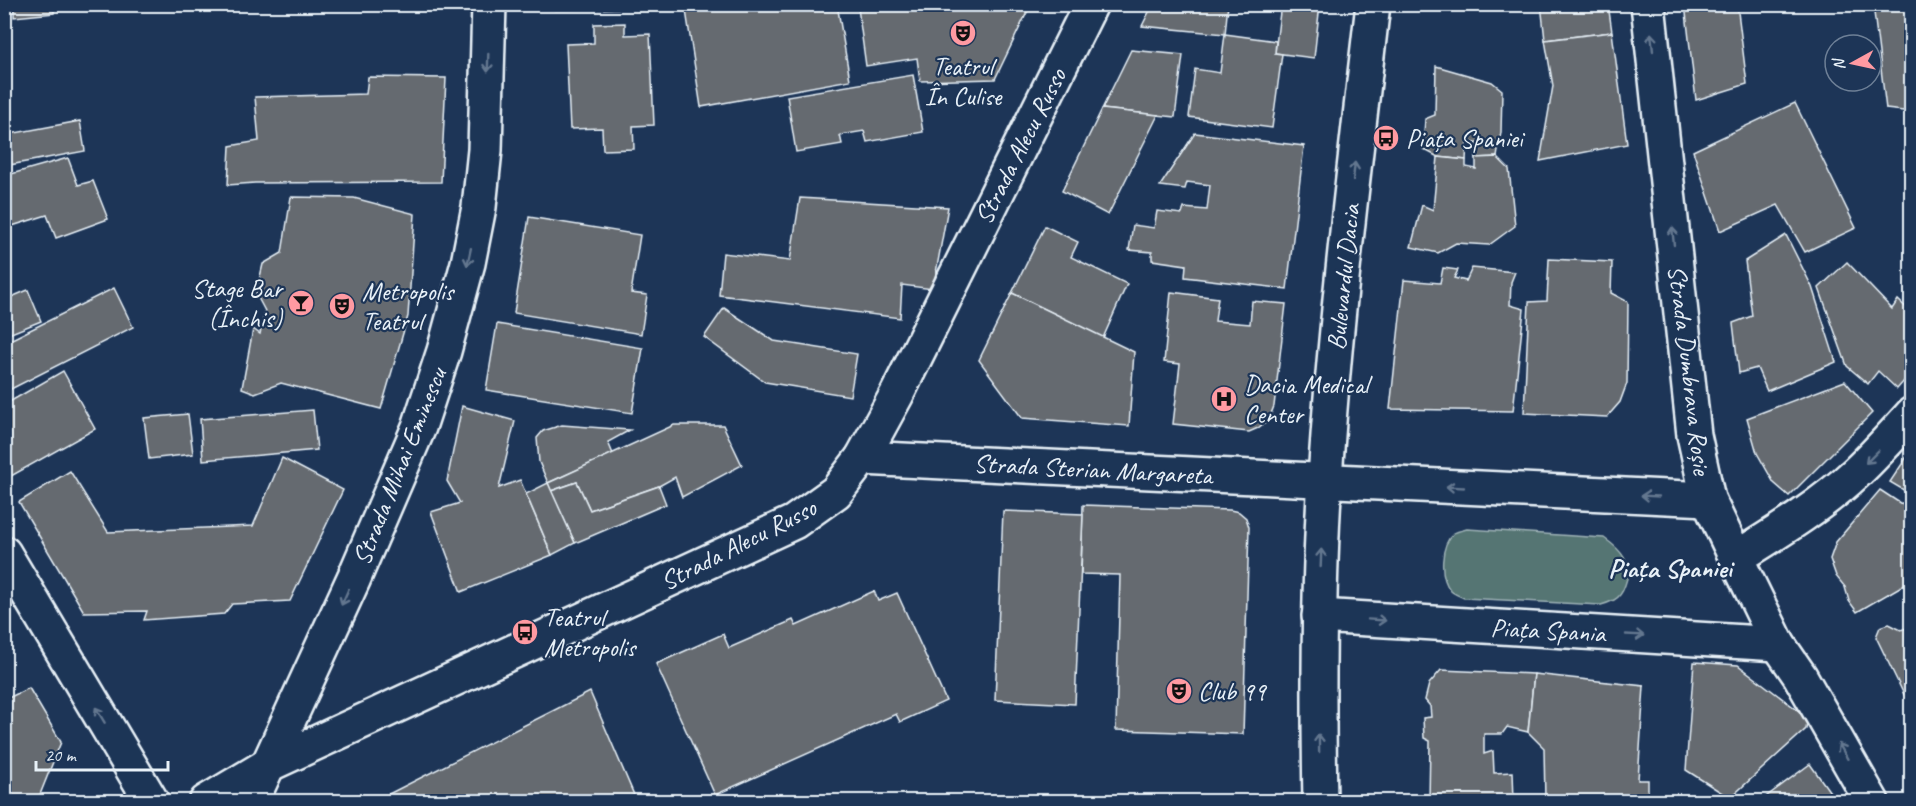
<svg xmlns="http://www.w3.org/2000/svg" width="1916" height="806" viewBox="0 0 1916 806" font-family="Caveat,sans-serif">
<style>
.green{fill:#547473;stroke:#9eb2b6;stroke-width:1.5}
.building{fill:#656a70;stroke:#e8f1f8;stroke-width:1.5}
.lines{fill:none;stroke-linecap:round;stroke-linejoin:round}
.minor-casing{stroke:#e8f1f8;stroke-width:38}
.major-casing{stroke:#e8f1f8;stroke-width:38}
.minor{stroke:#1d3557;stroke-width:33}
.major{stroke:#1d3557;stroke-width:33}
.oneway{stroke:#64778f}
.labels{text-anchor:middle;stroke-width:4.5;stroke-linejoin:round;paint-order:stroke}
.poi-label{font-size:26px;fill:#e8f1f8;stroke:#1d3557;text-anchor:start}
.street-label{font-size:26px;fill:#e8f1f8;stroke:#1d3557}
.neighbourhood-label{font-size:27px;font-weight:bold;fill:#e8f1f8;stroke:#1d3557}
</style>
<rect width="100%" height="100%" fill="#1d3557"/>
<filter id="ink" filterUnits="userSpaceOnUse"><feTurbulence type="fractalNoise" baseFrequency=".0167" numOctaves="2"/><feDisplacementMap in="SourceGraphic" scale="12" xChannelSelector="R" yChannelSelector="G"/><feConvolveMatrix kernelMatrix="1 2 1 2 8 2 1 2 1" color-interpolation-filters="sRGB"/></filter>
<g filter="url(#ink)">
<!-- green -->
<path class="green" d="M1467 529 1604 538C1621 550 1634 563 1625 585 1623 591 1620 597 1614 600 1610 602 1605 604 1601 605L1464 598C1460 596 1454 594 1451 591 1439 577 1440 545 1454 533 1457 531 1463 530 1467 529Z"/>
<!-- building -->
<g class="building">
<polygon points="14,4 54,4 54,13 14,17"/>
<polygon points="554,4 656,4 656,7 555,10"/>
<polygon points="685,4 837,4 850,80 701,107"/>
<polygon points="896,4 1031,4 995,79 920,81 917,58 866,66 858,8"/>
<polygon points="1153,4 1228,4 1225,34 1142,26"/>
<polygon points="1281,4 1320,4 1314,58 1275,53"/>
<polygon points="1541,4 1608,4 1612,32 1545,40"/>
<polygon points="1685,4 1737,4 1747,84 1696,100"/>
<polygon points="1873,4 1912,4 1912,112 1886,109"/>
<polygon points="625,23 625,35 650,34 654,125 633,126 634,149 603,150 602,128 570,129 566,44 594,43 594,24"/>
<polygon points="1612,32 1627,144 1540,161 1553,86 1545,40"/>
<polygon points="1225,34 1276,41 1275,53 1282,54 1272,128 1189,117 1195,69 1220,73"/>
<polygon points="1131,50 1183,55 1175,117 1102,109"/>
<polygon points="1436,66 1492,82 1502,90 1501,132 1497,157 1476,158 1477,143 1467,143 1466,160 1438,157 1423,149 1425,119 1435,115"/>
<polygon points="913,75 923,132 867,142 864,131 840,135 842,144 796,152 787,96"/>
<polygon points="368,77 446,78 441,182 255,183 228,185 230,146 259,141 255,97 366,94"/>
<polygon points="1795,103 1856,228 1805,252 1778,205 1720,231 1693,151"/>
<polygon points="1102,109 1158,115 1108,215 1062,191"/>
<polygon points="80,121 85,151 4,166 4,135"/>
<polygon points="1195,133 1304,146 1287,289 1185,277 1186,265 1152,260 1152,252 1129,250 1133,225 1154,228 1157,211 1182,214 1184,208 1207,210 1210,185 1187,182 1185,189 1160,186"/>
<polygon points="1438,157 1466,160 1466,167 1476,169 1476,158 1497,157 1509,169 1515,226 1489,245 1456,243 1438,253 1411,247 1422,205 1433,210"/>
<polygon points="68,158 78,185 93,181 108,219 56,238 47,215 12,226 4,205 4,176"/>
<polygon points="291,197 354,198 415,214 408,316 381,409 281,383 255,393 242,388 253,329 260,334 265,311 256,294 263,264 282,253"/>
<polygon points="800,198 948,207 933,289 902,285 900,318 719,295 723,253 790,261"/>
<polygon points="529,217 640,235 631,293 647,295 641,334 514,313"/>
<polygon points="1045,226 1078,242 1071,257 1127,284 1103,338 1012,293"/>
<polygon points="1786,235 1812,287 1836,362 1767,391 1757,368 1739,373 1733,323 1752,316 1745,261"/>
<polygon points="1549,259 1612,262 1611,293 1628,302 1627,383 1620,402 1607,417 1524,413 1529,302 1547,301"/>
<polygon points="1847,262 1892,309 1898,300 1912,313 1912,372 1897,389 1878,371 1868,384 1847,366 1819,288"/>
<polygon points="1443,268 1458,270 1454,278 1466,281 1472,268 1515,272 1511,282 1510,305 1524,309 1513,411 1390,409 1404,280 1440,283"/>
<polygon points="4,285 9,298 28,290 41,321 4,336"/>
<polygon points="114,288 133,327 7,391 4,386 4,343"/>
<polygon points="1171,292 1218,298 1215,321 1250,324 1252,301 1286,304 1274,406 1269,419 1258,428 1249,432 1173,424 1180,364 1164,362"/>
<polygon points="1012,293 1134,352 1129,426 1022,418 979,360"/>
<polygon points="724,308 774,341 857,354 850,396 765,382 704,337"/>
<polygon points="497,324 643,348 632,413 486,390"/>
<polygon points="63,371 95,429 4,480 4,405"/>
<polygon points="1845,381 1872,413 1789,496 1774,483 1757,453 1747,418"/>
<polygon points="462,406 515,421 499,488 520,480 552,555 461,592 431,512 460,503 447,481"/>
<polygon points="313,410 317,450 203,460 200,419"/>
<polygon points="188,414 193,454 149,459 144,418"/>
<polygon points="562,425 630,430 608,442 613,454 548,483 539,462 537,438 543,431"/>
<polygon points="674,425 723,425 742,465 682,497 675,477 659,486 590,510 577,482 551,491 548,483"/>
<polygon points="1912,449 1912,495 1890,482"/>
<polygon points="282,458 343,490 290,601 232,604 224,614 144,620 147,611 84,612 19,502 70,471 108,532 253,526"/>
<polygon points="577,482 590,510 659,486 666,504 575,543 551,491"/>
<polygon points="548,483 575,543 552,555 526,494"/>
<polygon points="1880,490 1912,511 1912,580 1857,612 1849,601 1845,587 1836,576 1830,559 1836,542"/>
<polygon points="1083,505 1230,510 1239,512 1246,518 1249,527 1243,734 1116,730 1120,575 1081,574"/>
<polygon points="1003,511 1083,514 1075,704 995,700"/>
<polygon points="874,591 878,601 897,593 946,701 900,722 896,714 715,795 656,664 723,634 729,648 793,620 796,626"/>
<polygon points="1889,624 1901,630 1912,626 1912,711 1876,637 1880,627"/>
<polygon points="1694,662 1738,665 1808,718 1806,729 1730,798 1686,770"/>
<polygon points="1441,670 1534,674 1528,732 1507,727 1502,734 1484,734 1484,754 1493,751 1494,773 1513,772 1514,802 1429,802 1430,741 1424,738 1423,718 1431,717 1430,706 1425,700 1429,684"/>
<polygon points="1534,674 1644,686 1638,780 1648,780 1648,802 1545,800 1544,748 1528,732"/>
<polygon points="29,688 61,742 37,802 4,802 4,700"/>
<polygon points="590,692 634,795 620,802 373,802"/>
<polygon points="1810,764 1837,802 1759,802"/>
</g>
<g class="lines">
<defs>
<g id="minor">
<polyline points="1648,4 1694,435 1708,499 1736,558 1778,644 1800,676 1872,802"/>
<polyline points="862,458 1708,499"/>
<polyline points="4,553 152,802"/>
<path d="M1736 558C1778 532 1821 506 1857 472 1876 454 1894 434 1912 414"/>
<polyline points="1319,616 1778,644"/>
<polyline points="206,802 268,765 794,522 836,492 862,458 897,394 1091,4"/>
</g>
<g id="major">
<polyline points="251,802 354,578 419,427 444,351 468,263 479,207 485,150 489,4"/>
<path d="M1320 802C1318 694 1318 586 1325 479 1335 320 1355 162 1373 4"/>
</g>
</defs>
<!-- minor casing -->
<use href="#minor" class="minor-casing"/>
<!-- major casing -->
<use href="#major" class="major-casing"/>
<!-- minor -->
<use href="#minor" class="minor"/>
<!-- major -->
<use href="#major" class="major"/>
</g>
<!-- one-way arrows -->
<defs><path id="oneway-shaft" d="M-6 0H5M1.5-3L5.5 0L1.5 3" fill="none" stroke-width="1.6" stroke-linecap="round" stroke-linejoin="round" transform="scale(1.5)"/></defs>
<g class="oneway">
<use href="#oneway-shaft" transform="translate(1652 42) rotate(-96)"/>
<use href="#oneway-shaft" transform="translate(488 63) rotate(92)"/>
<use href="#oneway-shaft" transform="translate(1354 171) rotate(-84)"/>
<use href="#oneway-shaft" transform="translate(1673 236) rotate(-96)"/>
<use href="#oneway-shaft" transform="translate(469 257) rotate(102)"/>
<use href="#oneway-shaft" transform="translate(1872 457) rotate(135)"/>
<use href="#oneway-shaft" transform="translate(1455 487) rotate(-177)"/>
<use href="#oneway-shaft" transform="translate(1650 496) rotate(-177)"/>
<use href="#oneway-shaft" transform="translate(1321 558) rotate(-88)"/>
<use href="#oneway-shaft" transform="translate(345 597) rotate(114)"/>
<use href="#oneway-shaft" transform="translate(1377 620) rotate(4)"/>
<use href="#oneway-shaft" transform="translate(1635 635) rotate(3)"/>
<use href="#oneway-shaft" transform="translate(100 715) rotate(-121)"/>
<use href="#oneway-shaft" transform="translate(1319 743) rotate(-91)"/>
<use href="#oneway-shaft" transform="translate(1843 751) rotate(-120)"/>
</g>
</g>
<!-- icons -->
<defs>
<symbol id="theatre-disc" viewBox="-11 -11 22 22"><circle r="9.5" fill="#ff9aa2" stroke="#1d3557"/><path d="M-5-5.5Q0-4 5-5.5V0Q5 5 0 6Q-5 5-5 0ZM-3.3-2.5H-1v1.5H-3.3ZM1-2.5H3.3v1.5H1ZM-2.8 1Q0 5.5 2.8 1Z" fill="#111"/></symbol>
<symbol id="bus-disc" viewBox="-11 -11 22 22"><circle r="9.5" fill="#ff9aa2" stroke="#1d3557"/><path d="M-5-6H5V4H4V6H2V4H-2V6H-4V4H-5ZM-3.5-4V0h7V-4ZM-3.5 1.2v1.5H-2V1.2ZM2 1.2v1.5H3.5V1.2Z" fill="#111"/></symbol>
<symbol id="bar-disc" viewBox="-11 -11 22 22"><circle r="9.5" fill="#ff9aa2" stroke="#1d3557"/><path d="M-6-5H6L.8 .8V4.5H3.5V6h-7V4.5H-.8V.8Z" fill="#111"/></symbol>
<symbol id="hospital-disc" viewBox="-11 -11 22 22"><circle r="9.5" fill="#ff9aa2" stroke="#1d3557"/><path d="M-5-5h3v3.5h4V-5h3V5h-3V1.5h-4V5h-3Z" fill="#111"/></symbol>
</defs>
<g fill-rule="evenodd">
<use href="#theatre-disc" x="948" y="18" width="30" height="30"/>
<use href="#bus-disc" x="1371" y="123" width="30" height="30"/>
<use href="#bar-disc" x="286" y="288" width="30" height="30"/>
<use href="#theatre-disc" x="327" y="291" width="30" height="30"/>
<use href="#hospital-disc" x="1209" y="384" width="30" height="30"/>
<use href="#bus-disc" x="510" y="617" width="30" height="30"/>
<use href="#theatre-disc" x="1164" y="676" width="30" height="30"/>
</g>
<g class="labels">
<!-- poi labels -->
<g class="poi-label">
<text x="963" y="75" text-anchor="middle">Teatrul<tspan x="963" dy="30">În Culise</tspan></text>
<text x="1406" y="147">Piața Spaniei</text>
<text x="282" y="297" text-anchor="end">Stage Bar<tspan x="282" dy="30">(Închis)</tspan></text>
<text x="362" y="300">Metropolis<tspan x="362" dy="30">Teatrul</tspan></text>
<text x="1244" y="393">Dacia Medical<tspan x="1244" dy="30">Center</tspan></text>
<text x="544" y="626">Teatrul<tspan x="544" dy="30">Metropolis</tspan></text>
<text x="1198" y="700">Club 99</text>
</g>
<!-- street labels -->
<g class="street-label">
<text transform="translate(1020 146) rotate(-63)" y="9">Strada Alecu Russo</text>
<text transform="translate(1343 277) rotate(-84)" y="9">Bulevardul Dacia</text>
<text transform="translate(1690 370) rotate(83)" y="9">Strada Dumbrava Roșie</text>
<text transform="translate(399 466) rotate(-68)" y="9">Strada Mihai Eminescu</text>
<text transform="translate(1093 469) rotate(3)" y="9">Strada Sterian Margareta</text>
<text transform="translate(738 544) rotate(-27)" y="9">Strada Alecu Russo</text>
<text transform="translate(1548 630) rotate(3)" y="9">Piața Spania</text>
</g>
<!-- neighbourhood labels -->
<g class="neighbourhood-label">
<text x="1670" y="577">Piața Spaniei</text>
</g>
</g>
<!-- margin -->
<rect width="1916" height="806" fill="none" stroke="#1d3557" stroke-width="24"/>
<rect x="12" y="12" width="1892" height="782" fill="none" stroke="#e8f1f8" stroke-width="2" filter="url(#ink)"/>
<!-- north arrow -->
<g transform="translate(1853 63) rotate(262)"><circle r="28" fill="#1d3557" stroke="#6e8097" stroke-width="1.5"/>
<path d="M0-4.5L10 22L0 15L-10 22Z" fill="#ff9aa2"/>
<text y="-9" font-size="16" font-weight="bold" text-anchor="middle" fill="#e8f1f8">N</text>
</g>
<!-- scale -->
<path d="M36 761v9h132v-9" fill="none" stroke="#e8f1f8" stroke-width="3"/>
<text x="45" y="761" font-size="18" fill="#e8f1f8" stroke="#1d3557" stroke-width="4.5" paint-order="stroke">20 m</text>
</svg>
